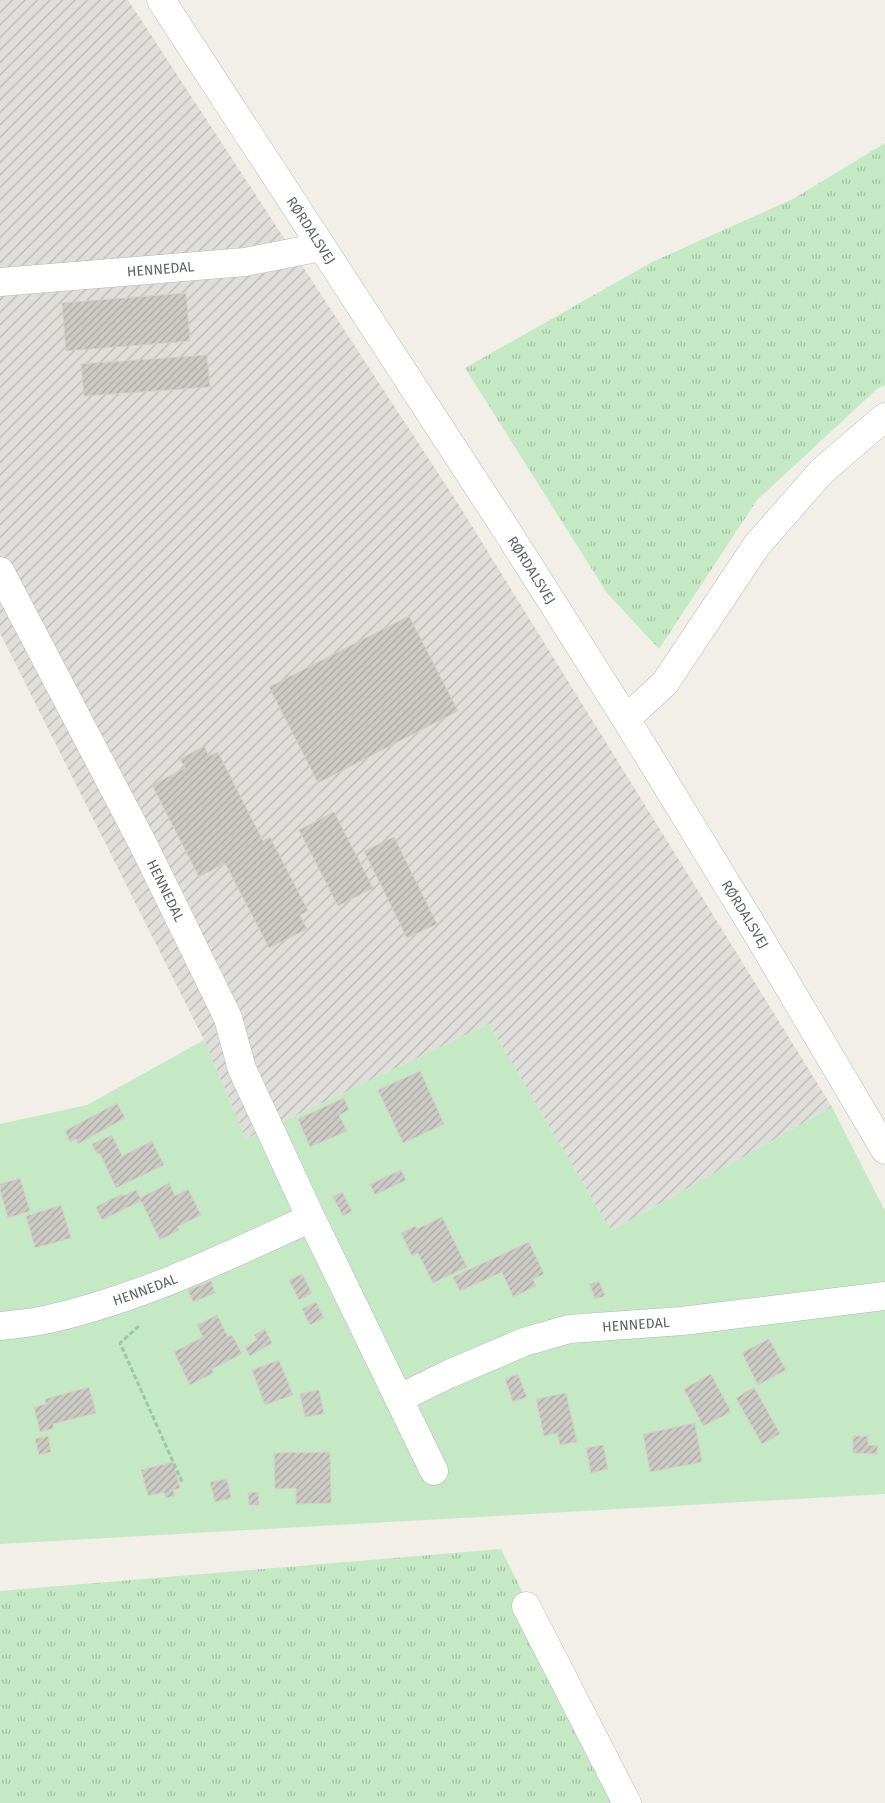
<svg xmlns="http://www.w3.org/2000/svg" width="885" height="1803" viewBox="0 0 885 1803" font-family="'Fira Sans',sans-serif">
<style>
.industrial{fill:url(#industrial-furrows)}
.grass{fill:url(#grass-tufts)}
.garden{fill:#c5e8c5}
.building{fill:url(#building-hatch);stroke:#d6d1c6}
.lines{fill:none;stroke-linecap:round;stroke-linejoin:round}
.minor-casing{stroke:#b5b8bc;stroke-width:29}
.path{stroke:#9cc7a9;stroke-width:3;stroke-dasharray:5 2.5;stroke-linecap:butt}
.minor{stroke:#fff;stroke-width:28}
.labels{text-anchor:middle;stroke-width:5;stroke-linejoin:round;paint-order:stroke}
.street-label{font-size:14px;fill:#5f6368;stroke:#fff}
</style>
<defs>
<pattern id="industrial-furrows" width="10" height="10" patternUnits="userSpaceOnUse" patternTransform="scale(1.25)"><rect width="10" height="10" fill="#e0deda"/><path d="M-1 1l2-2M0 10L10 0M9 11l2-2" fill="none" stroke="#b9b8b5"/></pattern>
<pattern id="grass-tufts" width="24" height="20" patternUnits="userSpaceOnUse" patternTransform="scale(1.25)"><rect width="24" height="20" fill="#c5e8c5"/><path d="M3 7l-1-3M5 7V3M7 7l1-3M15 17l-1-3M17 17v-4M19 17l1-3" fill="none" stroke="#a3c0a4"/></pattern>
<pattern id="building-hatch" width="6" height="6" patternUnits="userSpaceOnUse" patternTransform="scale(1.25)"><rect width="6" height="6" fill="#cccac5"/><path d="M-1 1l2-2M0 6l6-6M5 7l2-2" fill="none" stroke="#a9a8a4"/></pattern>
</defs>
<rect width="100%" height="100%" fill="#f1efe8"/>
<!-- industrial -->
<polygon class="industrial" points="0,0 128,0 457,502 832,1107 611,1231 489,1024 246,1139 204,1040 0,633"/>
<!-- grass -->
<g class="grass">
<polygon points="885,143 885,385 877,389 757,500 659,649 607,593 465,368 652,262 793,199"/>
<polygon points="501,1549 627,1803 0,1803 0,1591"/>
</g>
<!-- garden -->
<polygon class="garden" points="489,1024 611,1231 832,1107 885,1211 885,1494 0,1544 0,1124 87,1105 204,1040 246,1139"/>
<!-- building -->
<g class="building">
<polygon points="186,293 190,341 66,351 62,303"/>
<polygon points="207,355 210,387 84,396 81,364"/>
<polygon points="409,616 458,711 318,783 269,687"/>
<polygon points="204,746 209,756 218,752 263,841 270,837 308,911 300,915 307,929 269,948 225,863 199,877 152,785 185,768 180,759"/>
<polygon points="334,812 373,888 338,906 299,830"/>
<polygon points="394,837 437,924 407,938 364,851"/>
<polygon points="420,1071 444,1124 403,1143 378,1090"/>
<polygon points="344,1098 349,1110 339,1115 347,1131 310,1147 298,1119"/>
<polygon points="117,1103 125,1118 78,1144 76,1139 70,1142 65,1131"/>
<polygon points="112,1135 122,1156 152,1141 164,1165 116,1188 100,1153 97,1154 92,1144"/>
<polygon points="401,1170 406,1180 375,1195 370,1184"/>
<polygon points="20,1178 30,1211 8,1218 0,1190 0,1184"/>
<polygon points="169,1183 175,1196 188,1189 201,1215 177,1227 179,1230 160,1240 141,1201 102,1220 96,1207 122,1194 123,1196 136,1190 140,1198"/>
<polygon points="342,1192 352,1211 343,1216 333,1197"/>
<polygon points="61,1205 71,1238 35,1248 26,1216"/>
<polygon points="442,1217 467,1267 433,1283 418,1253 412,1256 401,1233 415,1226 417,1229"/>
<polygon points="529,1242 544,1274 533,1279 536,1286 513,1297 502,1272 460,1291 453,1277"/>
<polygon points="302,1274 312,1293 299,1300 289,1280"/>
<polygon points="211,1281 215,1293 193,1302 188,1290"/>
<polygon points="599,1281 605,1296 595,1299 590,1284"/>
<polygon points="316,1302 324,1318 310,1325 302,1309"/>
<polygon points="217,1315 228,1337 232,1335 242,1354 212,1369 213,1373 190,1385 174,1352 203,1337 197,1325"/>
<polygon points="265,1329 272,1343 250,1356 245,1347 257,1340 254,1335"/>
<polygon points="769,1339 786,1370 758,1385 742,1353"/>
<polygon points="279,1360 293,1395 265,1405 252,1370"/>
<polygon points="518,1374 527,1397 513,1402 505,1379"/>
<polygon points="711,1374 731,1412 703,1426 684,1389"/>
<polygon points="89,1387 96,1413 53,1424 54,1428 40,1432 34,1407 46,1404 45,1399"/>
<polygon points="754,1387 780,1434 762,1444 736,1398"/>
<polygon points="319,1390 324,1414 305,1417 300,1394"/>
<polygon points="566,1393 577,1442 560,1445 557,1433 544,1436 536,1399"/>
<polygon points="695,1423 702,1462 650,1472 643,1434"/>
<polygon points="48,1436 51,1452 39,1455 35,1439"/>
<polygon points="853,1436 868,1436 868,1445 878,1446 877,1454 853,1453"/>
<polygon points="603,1445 608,1469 591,1473 586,1448"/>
<polygon points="330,1452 331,1503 296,1504 296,1488 275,1489 274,1453"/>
<polygon points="173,1462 180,1488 173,1490 175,1496 166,1498 164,1492 148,1496 141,1470"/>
<polygon points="227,1479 231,1498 215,1502 210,1482"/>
<polygon points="258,1492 259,1505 249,1505 248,1493"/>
</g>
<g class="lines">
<defs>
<g id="minor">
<path id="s1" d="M161 0 507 531 626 719 758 935 885 1150"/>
<path id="s2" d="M0 282 245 262 321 247"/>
<path id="s3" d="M0 571 144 846 228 1018 242 1069 311 1218 434 1471"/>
<polyline points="626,719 665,683 757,545 822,471 885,417"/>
<path id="s4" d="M0 1326C16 1324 33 1323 49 1319 141 1298 226 1257 311 1218"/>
<path id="s5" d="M400 1398 449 1374 524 1342 569 1329 682 1321 885 1296"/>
<polyline points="526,1606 627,1803"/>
</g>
</defs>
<!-- minor casing -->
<use href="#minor" class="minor-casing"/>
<!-- path -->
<polyline class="path" points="139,1326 120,1343 183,1484"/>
<!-- minor -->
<use href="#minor" class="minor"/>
</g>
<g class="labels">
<!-- street labels -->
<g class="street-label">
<text dy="5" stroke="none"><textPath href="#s1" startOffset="275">RØRDALSVEJ</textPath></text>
<text dy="5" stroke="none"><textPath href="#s2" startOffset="161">HENNEDAL</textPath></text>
<text dy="5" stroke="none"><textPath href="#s1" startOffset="680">RØRDALSVEJ</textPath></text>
<text dy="5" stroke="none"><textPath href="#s3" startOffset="360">HENNEDAL</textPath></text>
<text dy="5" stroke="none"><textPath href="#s1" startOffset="1085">RØRDALSVEJ</textPath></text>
<text dy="5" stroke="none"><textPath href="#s4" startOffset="150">HENNEDAL</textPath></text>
<text dy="5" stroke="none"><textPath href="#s5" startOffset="250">HENNEDAL</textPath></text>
</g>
</g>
</svg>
